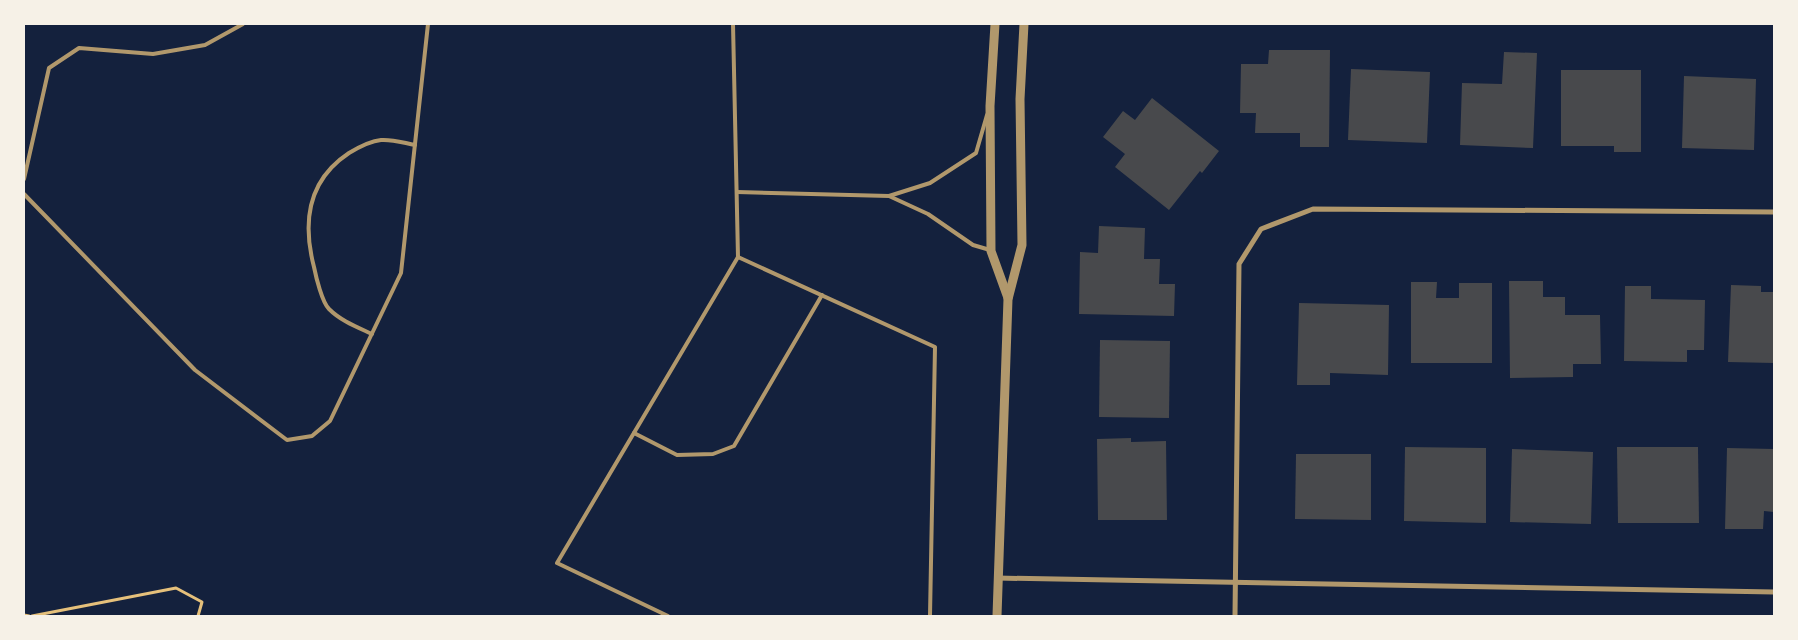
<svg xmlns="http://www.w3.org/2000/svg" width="1798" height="640" viewBox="0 0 1798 640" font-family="'Source Sans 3',sans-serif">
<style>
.building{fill:#48494c}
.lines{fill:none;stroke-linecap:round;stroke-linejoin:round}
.path{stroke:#e5c07b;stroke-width:3}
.service{stroke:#b1986c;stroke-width:4}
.minor{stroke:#b1986c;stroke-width:5}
.tertiary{stroke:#b1986c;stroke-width:9}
</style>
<rect width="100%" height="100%" fill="#14213d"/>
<!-- building -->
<g class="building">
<polygon points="1269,50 1330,50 1329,147 1300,147 1300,133 1255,133 1256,113 1240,113 1241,64 1268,64"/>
<polygon points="1504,52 1537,53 1533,148 1460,145 1462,83 1502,84"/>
<polygon points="1351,69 1430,72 1427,143 1348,140"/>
<polygon points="1561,70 1641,70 1641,152 1614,152 1614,146 1561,146"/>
<polygon points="1684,76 1756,79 1754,150 1682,148"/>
<polygon points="1152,98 1219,151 1202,173 1200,171 1169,210 1115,167 1125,154 1103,137 1123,111 1135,120"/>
<polygon points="1099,226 1145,228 1144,259 1160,259 1159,284 1175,284 1174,316 1079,314 1080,252 1098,253"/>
<polygon points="1509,281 1543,281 1543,297 1565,297 1565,315 1600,315 1601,364 1573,364 1573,377 1510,378"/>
<polygon points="1411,282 1437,282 1436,298 1459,298 1459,283 1492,283 1492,363 1411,363"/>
<polygon points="1731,285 1761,286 1761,292 1774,292 1774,363 1728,362"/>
<polygon points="1625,286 1651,286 1651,299 1705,300 1704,350 1687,350 1687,362 1624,361"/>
<polygon points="1299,303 1389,305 1388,375 1330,373 1330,385 1297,385"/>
<polygon points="1100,340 1170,341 1169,418 1099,417"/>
<polygon points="1131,438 1131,442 1166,441 1167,520 1098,520 1097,439"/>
<polygon points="1405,447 1486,448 1486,523 1404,521"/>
<polygon points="1617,447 1698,447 1699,523 1618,523"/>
<polygon points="1727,448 1774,449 1774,512 1764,511 1763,529 1725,529"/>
<polygon points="1512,449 1593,452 1591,524 1510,522"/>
<polygon points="1296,454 1371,454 1371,520 1295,519"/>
</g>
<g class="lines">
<!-- path -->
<g class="path">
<polyline points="24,615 29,616"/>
<polyline points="32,616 176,588 202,602 198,616"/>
</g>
<!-- service -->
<g class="service">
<polyline points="24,179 49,68 79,48 153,54 205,45 243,24"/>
<polyline points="737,192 889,196 930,183 976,153 987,115"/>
<polyline points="24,194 195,370 287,440 312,436 330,421 401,273 428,24"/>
<polyline points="889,196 928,214 973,245 990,250"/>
<polyline points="738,257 935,347 930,616"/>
<path d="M372 334C357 327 341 321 329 309 322 302 316 277 314 267 302 221 308 180 349 153 359 147 370 141 381 140 392 139 404 143 415 145"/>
<polyline points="634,433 677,455 713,454 734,446 822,295"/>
<polyline points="668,616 557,563 738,257 733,24"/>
</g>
<!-- minor -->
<g class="minor">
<polyline points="997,578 1774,592"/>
<polyline points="1235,616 1239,264 1261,229 1313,209 1774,212"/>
</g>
<!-- tertiary -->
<g class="tertiary">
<polyline points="995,24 990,106 991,251 1008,298"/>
<polyline points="997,616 1008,299 1022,245 1020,99 1024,24"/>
</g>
</g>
<!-- border -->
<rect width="1798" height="640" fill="none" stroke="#f6f1e7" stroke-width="50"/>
</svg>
